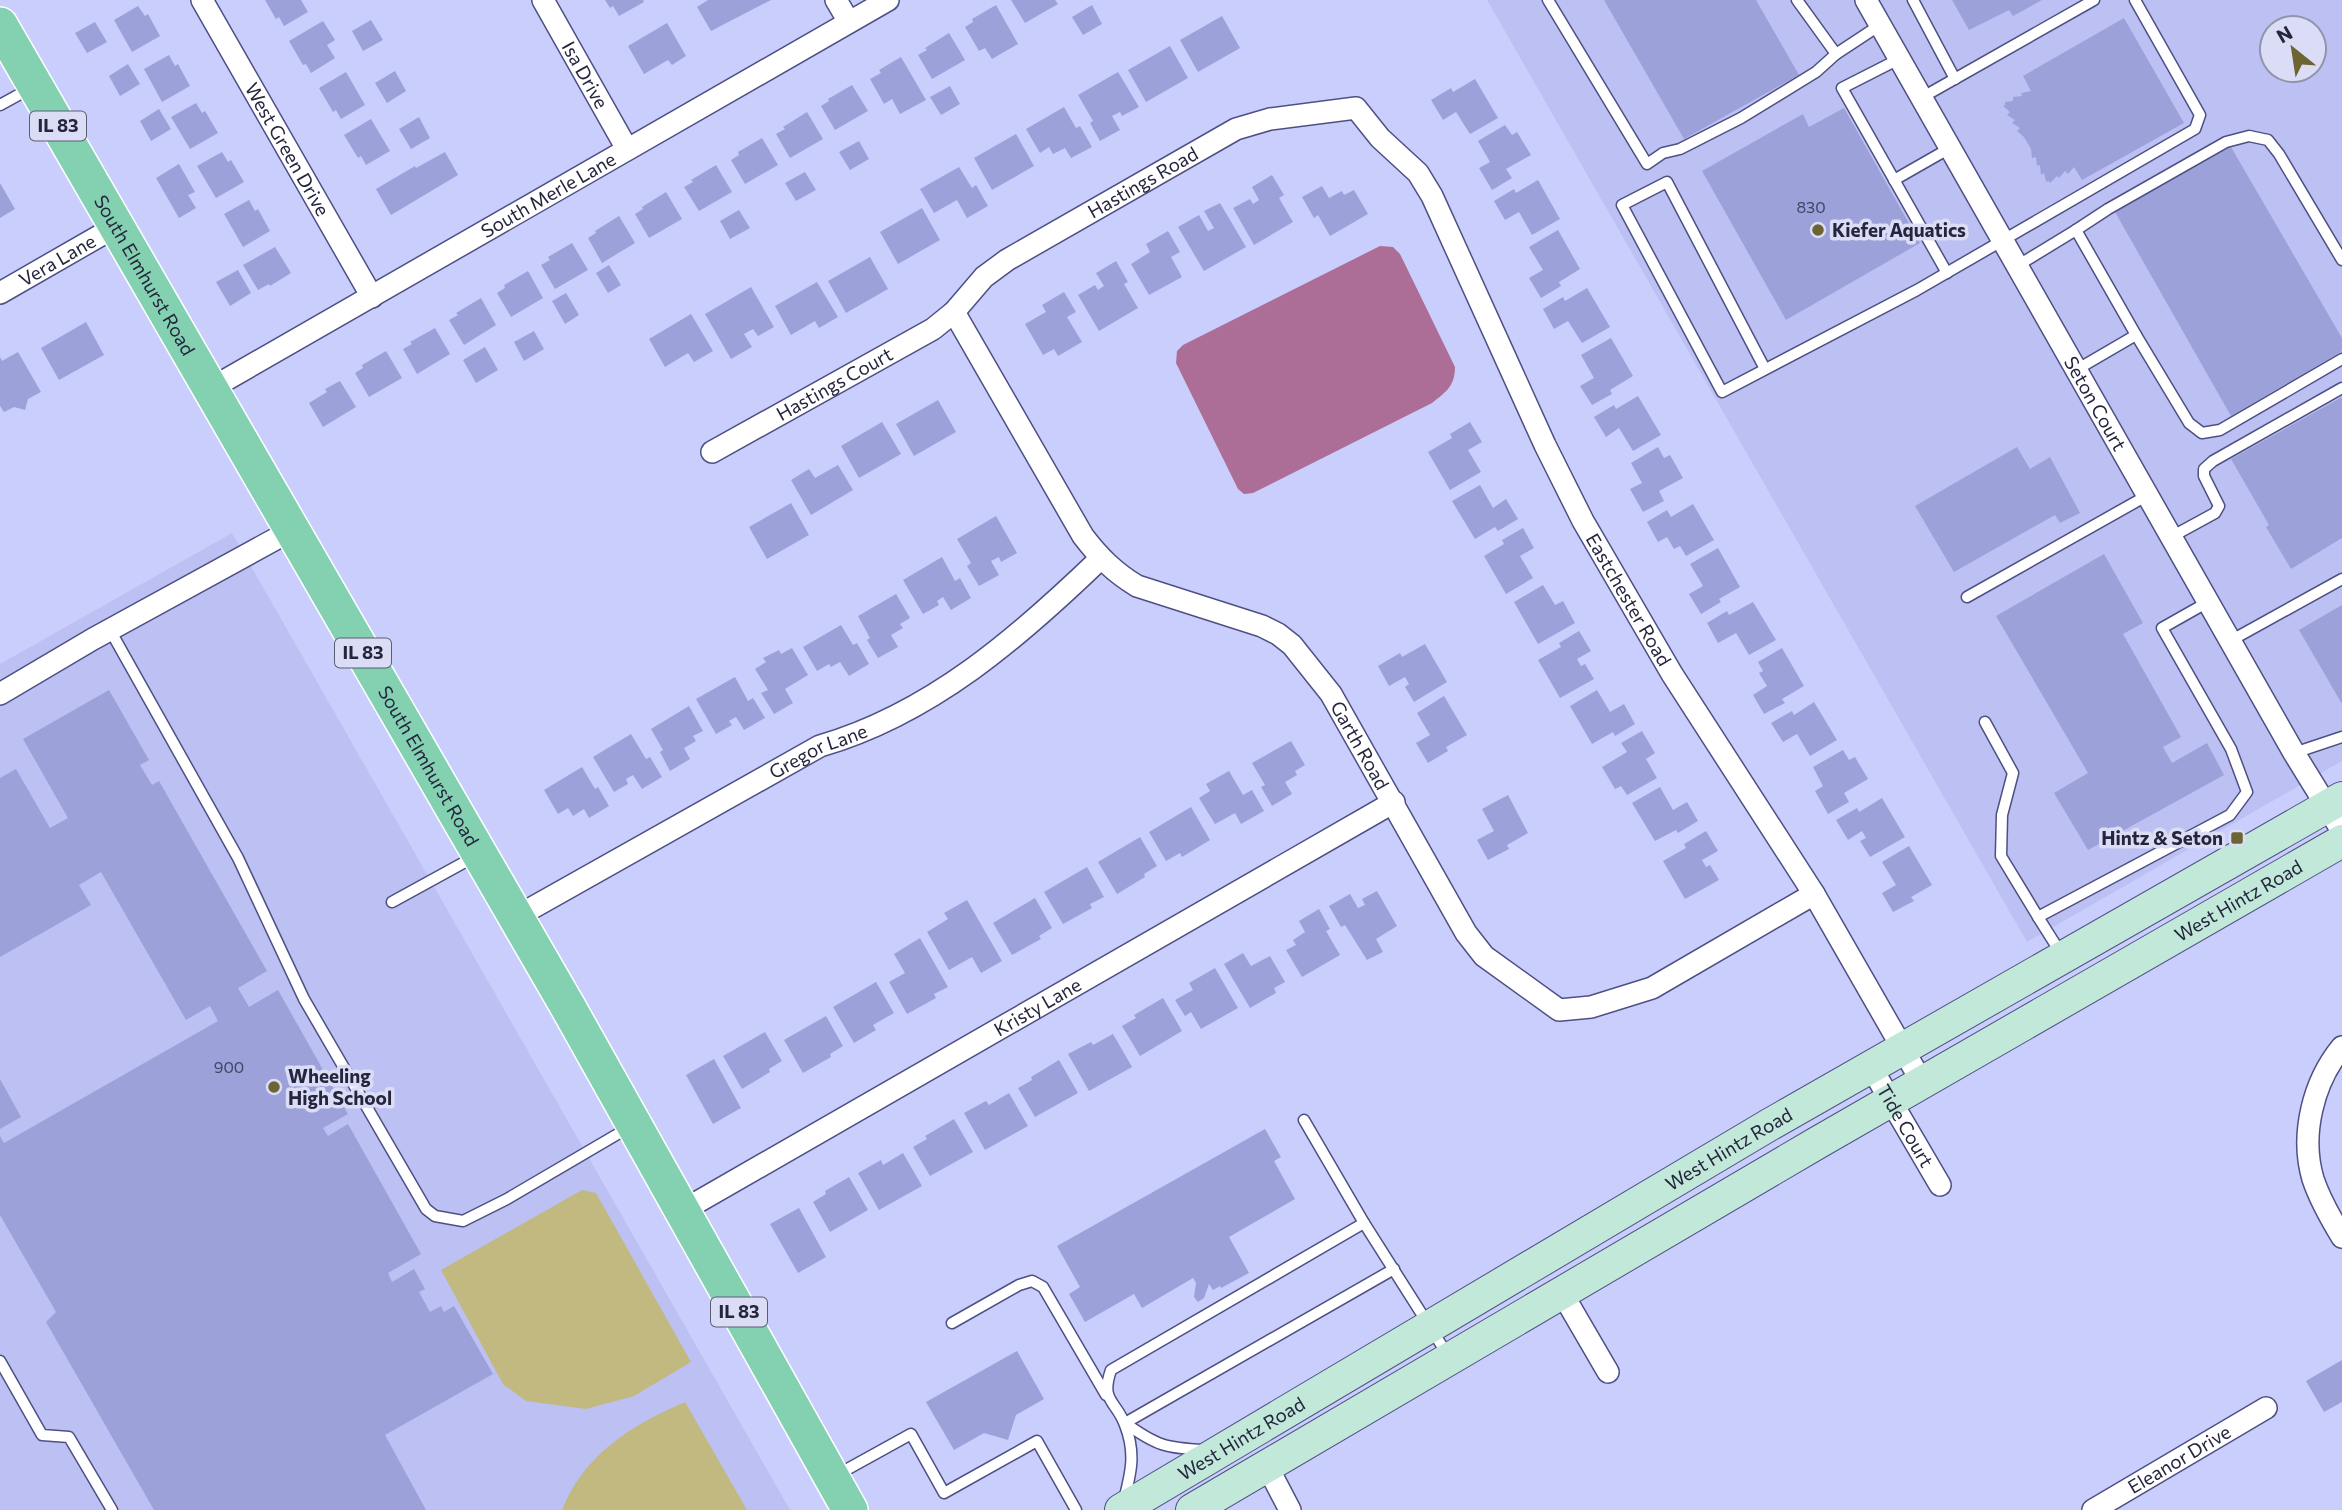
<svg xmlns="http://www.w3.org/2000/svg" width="2342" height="1510" viewBox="0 0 2342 1510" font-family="Commissioner,sans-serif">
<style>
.built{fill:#bcc0f3;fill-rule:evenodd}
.green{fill:#c1b97f}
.water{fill:#ac6d96}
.building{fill:#9da1da}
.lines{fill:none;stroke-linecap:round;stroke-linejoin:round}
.service-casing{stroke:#4e5083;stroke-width:13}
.minor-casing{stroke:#4e5083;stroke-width:24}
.secondary-casing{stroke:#4e5083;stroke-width:34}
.primary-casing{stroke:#fff;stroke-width:38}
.service{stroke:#fff;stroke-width:10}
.minor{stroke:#fff;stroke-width:21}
.secondary{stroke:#c1e8d8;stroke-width:32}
.primary{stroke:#83d1b0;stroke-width:35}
.poi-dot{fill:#6c6431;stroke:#daddf5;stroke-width:2.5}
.labels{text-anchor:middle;stroke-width:7;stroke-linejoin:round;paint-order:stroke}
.number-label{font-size:16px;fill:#434564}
.shield{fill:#daddf5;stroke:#5b5d74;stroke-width:2}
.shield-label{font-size:18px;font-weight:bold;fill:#25263d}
.street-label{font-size:19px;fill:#25263d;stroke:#daddf5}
.poi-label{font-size:19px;font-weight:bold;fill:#25263d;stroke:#daddf5;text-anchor:start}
</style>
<rect width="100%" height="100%" fill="#cacefd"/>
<!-- built -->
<g class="built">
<path d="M1487 0H2342V761L2027 942ZM2272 28H2314V70H2272Z"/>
<polygon points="232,533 790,1510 0,1510 0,664"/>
</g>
<!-- green -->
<g class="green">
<polygon points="582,1190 596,1193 691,1362 634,1396 586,1409 526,1401 503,1384 441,1270"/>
<path d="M685 1402 747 1510H562C583 1455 633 1424 685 1402Z"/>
</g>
<!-- water -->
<path class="water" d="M1380 246 1393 247 1400 254 1455 367C1455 386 1446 392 1432 403L1253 493 1244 494 1238 489 1176 363 1177 351 1183 345Z"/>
<!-- building -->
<g class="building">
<polygon points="265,0 301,0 308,12 284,26 279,17 276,19"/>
<polygon points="605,0 643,0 644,2 619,16 613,6 610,8"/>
<polygon points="708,0 771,0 711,31 697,7"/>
<polygon points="1011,0 1055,0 1058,4 1025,23"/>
<polygon points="1604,0 1756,0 1799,75 1684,139"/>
<polygon points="1952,0 2042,0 2013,16 2009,10 1969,30"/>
<polygon points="996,5 1018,44 992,59 985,48 979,51 965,27 973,22 972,19"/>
<polygon points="1092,5 1102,24 1083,35 1072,17"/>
<polygon points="138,6 145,16 148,14 160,36 132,52 114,20"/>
<polygon points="1222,16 1240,48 1198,72 1180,40"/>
<polygon points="2124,18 2184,123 2082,180 2074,167 2068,174 2065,171 2059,178 2057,176 2050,183 2049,181 2046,182 2044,173 2041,175 2040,165 2037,166 2036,157 2032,158 2031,149 2024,137 2017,131 2020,128 2012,123 2015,120 2007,115 2010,112 2003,106 2005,105 2005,102 2013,101 2013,97 2022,96 2021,93 2031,91 2023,76"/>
<polygon points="371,20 383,40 363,51 352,31"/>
<polygon points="323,21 335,40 327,45 335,58 311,73 306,64 303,65 289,41"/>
<polygon points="95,22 107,42 87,53 75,33"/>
<polygon points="667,23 686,56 672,65 668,60 644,74 628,46"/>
<polygon points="949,33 965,60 932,79 918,55 927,50 925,48"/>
<polygon points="1170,46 1188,78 1146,102 1128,70"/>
<polygon points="169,55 175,66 178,64 190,86 162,102 144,69"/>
<polygon points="901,57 926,100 900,114 892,99 884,104 870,79 881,73 879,70"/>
<polygon points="128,64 140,84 120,96 109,76"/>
<polygon points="395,71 406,91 387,103 375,83"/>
<polygon points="346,72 365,105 341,119 336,110 333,112 319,88"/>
<polygon points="1118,72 1139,107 1122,116 1120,112 1112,116 1120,130 1100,141 1090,123 1093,121 1078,95"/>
<polygon points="1475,79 1498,118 1470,134 1456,112 1443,120 1431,100 1451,88 1453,92"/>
<polygon points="852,85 868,111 835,130 821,106 829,101 828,99"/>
<polygon points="950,86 960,104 941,115 930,97"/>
<polygon points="196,103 202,113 205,111 218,133 190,149 171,117"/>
<polygon points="1064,107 1076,128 1080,126 1092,147 1071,158 1065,148 1053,154 1049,147 1040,153 1026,129"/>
<polygon points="1844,108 1920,243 1786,320 1702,171 1803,114 1809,127"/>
<polygon points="159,109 171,129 151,141 140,121"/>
<polygon points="807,112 823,139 790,158 776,134 785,129 783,127"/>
<polygon points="419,117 430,138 411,149 399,129"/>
<polygon points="371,119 390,151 366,165 361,156 358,158 344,135"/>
<polygon points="1505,125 1512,135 1517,132 1531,155 1506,169 1512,178 1492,190 1479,168 1490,162 1478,141"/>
<polygon points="1016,134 1034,166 992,190 974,158"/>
<polygon points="762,138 778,165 745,184 731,160 739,155 738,152"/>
<polygon points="859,141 869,159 850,170 839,152"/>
<polygon points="2231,147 2342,338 2342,351 2231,416 2115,212"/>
<polygon points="222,152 228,162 231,160 244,182 216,198 197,166"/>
<polygon points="445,152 458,175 391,215 376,189 415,166 416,168"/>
<polygon points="179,164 195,192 188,195 196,208 179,218 156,178"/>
<polygon points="716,165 732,192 699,211 684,187 693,182 691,180"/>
<polygon points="959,167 972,188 976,185 988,206 967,218 957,200 934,213 920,189"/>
<polygon points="805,172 816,190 796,201 785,183"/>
<polygon points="1272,175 1284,195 1279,198 1293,222 1254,245 1233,208 1250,199 1253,204 1259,200 1252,187"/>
<polygon points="1538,180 1560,219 1532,235 1519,212 1505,220 1494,201 1514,189 1516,193"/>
<polygon points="0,183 15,209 0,218"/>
<polygon points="1322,186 1329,198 1342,191 1344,195 1354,190 1368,214 1330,236 1318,215 1314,218 1302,197"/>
<polygon points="666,192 682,219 649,238 635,214 643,209 642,207"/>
<polygon points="249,200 255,211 258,209 270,231 243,247 224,214"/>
<polygon points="1220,203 1246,247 1204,271 1178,227 1199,215 1208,231 1214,228 1204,211"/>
<polygon points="922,208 940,240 898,264 880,232"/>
<polygon points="739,210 750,228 730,239 720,221"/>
<polygon points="619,216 635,243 602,263 588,238 596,233 595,231"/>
<polygon points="1558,230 1580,269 1559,282 1561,286 1541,298 1529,278 1543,270 1529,247"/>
<polygon points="1168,231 1180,252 1171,257 1182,277 1149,295 1131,264 1150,252 1146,244"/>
<polygon points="572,243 588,270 555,289 541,265 550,260 548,257"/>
<polygon points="275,247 291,273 270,286 269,284 258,290 243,265"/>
<polygon points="870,257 888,289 846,313 828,281"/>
<polygon points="1116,261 1128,282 1124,284 1138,308 1099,331 1078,295 1095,285 1098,290 1104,286 1096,273"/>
<polygon points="609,265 621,285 608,293 596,273"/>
<polygon points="238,270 251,293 230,306 216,282"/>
<polygon points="528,271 543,298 511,317 497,293 505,288 504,285"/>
<polygon points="817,282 838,317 819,328 815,321 791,335 775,306"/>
<polygon points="751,287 774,327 758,336 753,329 744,334 752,347 731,359 705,314"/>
<polygon points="1587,288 1610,327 1582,343 1568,321 1554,329 1543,309 1563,297 1565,301"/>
<polygon points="1064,292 1076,312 1067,317 1082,342 1058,356 1054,349 1043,355 1025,324 1046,312 1042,305"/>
<polygon points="566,293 579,315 565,324 552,301"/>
<polygon points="481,298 496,325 464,345 449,320 458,315 456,313"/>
<polygon points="691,314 713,351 694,362 688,353 665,367 649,339"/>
<polygon points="86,322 104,355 59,380 41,348"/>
<polygon points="435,328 450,354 417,374 403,349 412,344 410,342"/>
<polygon points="534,331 544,349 524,361 514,342"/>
<polygon points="1611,338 1633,376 1610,390 1612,394 1592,405 1580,386 1594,378 1581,355"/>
<polygon points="485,347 498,370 476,383 463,360"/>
<polygon points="386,351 402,378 369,397 355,373 363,368 362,365"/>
<polygon points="18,352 41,392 28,399 25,410 14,407 4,412 0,406 0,357 2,361"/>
<polygon points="340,381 356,407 323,427 309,403 327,392 325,389"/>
<polygon points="1638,396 1661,435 1633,451 1619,428 1606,437 1594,417 1614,405 1616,409"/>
<polygon points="2342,397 2342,538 2291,569 2266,527 2269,525 2231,459"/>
<polygon points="938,400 956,432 914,456 896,424"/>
<polygon points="882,422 901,454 859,478 841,446"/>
<polygon points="1470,422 1482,442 1468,450 1481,472 1450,490 1428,452 1452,438 1450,434"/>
<polygon points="1658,447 1664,458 1670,455 1683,478 1659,491 1664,501 1643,512 1630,489 1642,483 1631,463"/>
<polygon points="2017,447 2030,469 2050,457 2080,513 2060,523 2055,515 1954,572 1915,506"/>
<polygon points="838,465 853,490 811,515 791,480 809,469 815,478"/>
<polygon points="1480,485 1493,508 1506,499 1518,519 1498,531 1495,527 1475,539 1452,501"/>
<polygon points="791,503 809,535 767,559 749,527"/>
<polygon points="1693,504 1714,540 1686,556 1680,546 1674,549 1667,537 1658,542 1647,522 1667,510 1671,517"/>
<polygon points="996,516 1017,553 1001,562 999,557 991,561 999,575 979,586 967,566 971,563 957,539"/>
<polygon points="1523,528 1534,548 1520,556 1533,578 1506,594 1484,556 1504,544 1502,540"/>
<polygon points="1718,548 1740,587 1719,599 1721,602 1701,614 1689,594 1703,586 1690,564"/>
<polygon points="2104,554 2143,623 2123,634 2181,737 2163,747 2172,763 2207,743 2224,775 2088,850 2054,793 2088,773 1996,616"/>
<polygon points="942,557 955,581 960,578 971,598 951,610 943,597 937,601 939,605 923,614 903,580"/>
<polygon points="1543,585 1555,605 1563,601 1575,623 1538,644 1514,602"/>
<polygon points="896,594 910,618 900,624 903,628 891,635 898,647 878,658 867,640 870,638 858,616"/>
<polygon points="1753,602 1776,640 1749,655 1736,633 1718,643 1707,623 1727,611 1729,615"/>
<polygon points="2342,605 2342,704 2299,630"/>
<polygon points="841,625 853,645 857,643 869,664 849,676 840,662 831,667 829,664 817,671 803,647"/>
<polygon points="1579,631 1591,651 1577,659 1581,666 1585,664 1594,679 1560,698 1538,660 1561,647 1559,643"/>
<polygon points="1425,644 1447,682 1414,702 1405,687 1409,684 1405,677 1389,686 1378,666 1400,653 1402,657"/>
<polygon points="792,648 808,675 785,689 793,703 774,714 761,693 768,690 755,669 766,662 763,658 779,650 781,654"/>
<polygon points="1782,648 1804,686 1782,699 1785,703 1764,714 1753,695 1767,686 1759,673 1763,671 1758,662"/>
<polygon points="735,677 748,701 753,698 765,718 744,730 736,717 729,721 732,725 716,734 696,699"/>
<polygon points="109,690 149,760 140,765 152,785 159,781 267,971 238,988 249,1007 278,990 348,1114 323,1128 328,1136 348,1124 421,1254 388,1273 392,1282 414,1269 425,1289 419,1292 430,1312 441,1306 444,1312 454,1306 493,1374 385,1435 426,1510 154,1510 46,1322 56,1312 0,1215 0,1136 4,1143 218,1021 210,1006 186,1020 101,872 79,885 91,905 0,957 0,778 16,769 50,828 68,818 23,739"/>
<polygon points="1597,690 1610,712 1624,704 1635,724 1615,736 1613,732 1592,744 1570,706"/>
<polygon points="1444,696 1467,735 1446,747 1448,751 1428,763 1416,743 1430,735 1417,713"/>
<polygon points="1814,702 1837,740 1810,756 1797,734 1783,742 1771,723 1792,711 1794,715"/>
<polygon points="689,706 703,731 693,736 696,741 684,748 690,759 670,771 660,752 663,750 651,729"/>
<polygon points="1642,731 1655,753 1646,759 1657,778 1627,795 1621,786 1615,789 1602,767 1627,752 1621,743"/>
<polygon points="631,734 646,759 650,757 662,777 642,789 633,775 626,779 628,784 614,792 593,757"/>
<polygon points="1291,741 1305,765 1295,771 1297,775 1285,782 1292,794 1272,806 1261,787 1265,785 1252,763"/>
<polygon points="1843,750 1849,760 1855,757 1868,779 1844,793 1849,802 1828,814 1815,791 1823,786 1813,767"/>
<polygon points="582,767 595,789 598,787 609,806 589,818 584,809 573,816 568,808 558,814 544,790"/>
<polygon points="1229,771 1243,795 1252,790 1264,811 1241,824 1235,813 1215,824 1199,798 1210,791 1206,784"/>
<polygon points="1660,787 1673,810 1687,802 1698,821 1678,833 1676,830 1655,841 1632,803"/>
<polygon points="1508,795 1528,833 1507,845 1509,849 1488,860 1477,840 1494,831 1482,809"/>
<polygon points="1882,798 1905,837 1870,857 1860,841 1866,838 1862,831 1848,840 1836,820 1857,808 1859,812"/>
<polygon points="1191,807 1210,840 1182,857 1180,853 1166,861 1149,832"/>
<polygon points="1706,831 1718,851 1702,860 1706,867 1710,865 1719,880 1685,899 1663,861 1686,848 1684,844"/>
<polygon points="1140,837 1157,866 1144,874 1145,877 1117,894 1098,862"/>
<polygon points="1909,846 1932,885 1911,897 1914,901 1893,912 1882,893 1896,885 1882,862"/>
<polygon points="1087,867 1104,897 1090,904 1092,908 1063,924 1044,892"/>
<polygon points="1377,891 1397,926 1376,939 1383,952 1367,960 1345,925 1341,927 1329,906 1350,894 1358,908 1365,905 1362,899"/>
<polygon points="1035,898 1052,928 1039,936 1041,939 1012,955 993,923"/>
<polygon points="967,900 1002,961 981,973 972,957 949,970 927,932 948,919 944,913"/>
<polygon points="1319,909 1330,929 1326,931 1340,955 1302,977 1286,950 1296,945 1293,940 1305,932 1299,921"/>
<polygon points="920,938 948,987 934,994 936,998 907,1014 889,982 905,973 894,954"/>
<polygon points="1243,953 1251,966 1270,956 1285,982 1274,988 1276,993 1250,1008 1224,964"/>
<polygon points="1215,968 1238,1008 1201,1029 1191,1012 1185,1016 1175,1000 1193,990 1189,983"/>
<polygon points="876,982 894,1013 873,1025 876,1030 854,1043 833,1007"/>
<polygon points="1163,998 1182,1031 1140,1056 1122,1026 1136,1018 1134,1015"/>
<polygon points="826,1016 843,1046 830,1054 831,1057 803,1073 784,1040"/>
<polygon points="765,1032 782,1061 769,1069 770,1072 742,1089 723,1056"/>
<polygon points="1113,1034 1132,1067 1089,1091 1068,1054 1091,1042 1093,1045"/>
<polygon points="714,1059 741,1108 713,1124 686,1075"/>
<polygon points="1059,1060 1078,1093 1035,1117 1018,1088 1032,1080 1031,1077"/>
<polygon points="0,1079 21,1117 0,1129"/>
<polygon points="1009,1093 1028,1126 985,1150 964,1113 986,1101 989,1105"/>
<polygon points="954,1119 973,1152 930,1176 913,1147 927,1139 925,1136"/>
<polygon points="1265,1129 1281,1157 1274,1161 1295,1199 1229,1237 1249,1273 1221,1288 1220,1286 1213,1290 1209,1284 1204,1298 1198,1302 1194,1297 1196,1283 1193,1278 1142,1308 1134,1294 1085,1322 1069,1294 1080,1287 1057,1246"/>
<polygon points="903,1153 922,1186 879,1210 858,1173 881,1160 883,1165"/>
<polygon points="849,1177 868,1210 830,1232 813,1202 826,1194 825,1191"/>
<polygon points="799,1208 826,1257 798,1273 770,1224"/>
<polygon points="1017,1351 1044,1399 1016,1415 1008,1440 984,1433 954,1450 926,1402"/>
<polygon points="2342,1360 2342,1402 2324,1412 2306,1381"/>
</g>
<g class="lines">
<defs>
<g id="service">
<polyline points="1548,0 1647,164 1663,153 1680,149 1741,118 1816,72 1836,54 1880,25"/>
<polyline points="1797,0 1836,54"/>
<polyline points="1913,0 1955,79"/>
<polyline points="1899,59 1842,88 1947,273"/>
<polyline points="1921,98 2094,0"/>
<polyline points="0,105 31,88"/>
<polyline points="1894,180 1950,148"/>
<polyline points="2076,230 2108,209 2226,142 2249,136 2268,140 2279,154 2342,260"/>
<polyline points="2017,266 2076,230 2136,335 2076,370"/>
<polyline points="2136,335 2189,423 2202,433 2220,430 2342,359"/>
<polyline points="1765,369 1667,182 1622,205 1722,392 1917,290 2195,129 2200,115 2135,0"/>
<polyline points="2171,537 2215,513 2219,506 2204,476 2204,469 2213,461 2342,388"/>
<polyline points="1967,597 2148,495"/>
<polyline points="110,630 238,858 304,999 426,1209 435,1216 463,1221 507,1199 628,1128"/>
<polyline points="2230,641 2342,579"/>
<polyline points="1985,722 2013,773 2002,815 2001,856 2038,917"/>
<polyline points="2294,753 2342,737"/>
<polyline points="392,902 474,857"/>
<polyline points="2062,955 2038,917 2230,815 2247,792 2231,749 2162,628 2208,602"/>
<polyline points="1304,1120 1364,1223 1449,1357"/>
<polyline points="952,1323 1019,1285 1032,1281 1043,1287 1106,1395"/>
<polyline points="0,1361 42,1435 69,1437 112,1510"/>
<path d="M1204 1450C1166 1448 1157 1446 1125 1423L1394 1269"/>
<polyline points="835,1476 911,1434 944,1493 1037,1441 1076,1510"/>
<path d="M1124 1500C1131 1473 1136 1453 1125 1425 1116 1400 1100 1402 1111 1370L1364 1223"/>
</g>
<g id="minor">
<path id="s1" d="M202 0 372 297"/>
<path id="s2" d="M543 0 627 149"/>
<polyline points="836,0 849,22"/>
<path id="s3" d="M1866 0 2294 753 2342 831"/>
<path id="s4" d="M0 293 115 227"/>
<path id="s5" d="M954 312 1083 536C1099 557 1114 572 1137 586L1262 626 1278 634 1292 645 1331 694 1466 933 1484 956 1559 1010 1591 1007 1652 988 1814 894"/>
<path id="s6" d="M210 389 888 0"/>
<path id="s7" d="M712 452 933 329 954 312 984 277 1007 260 1236 129 1270 119 1356 108 1380 138 1418 173 1432 196 1545 445 1583 521 1672 674 1814 894 1923 1084"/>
<polyline points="0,694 93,639 292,530"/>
<path id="s8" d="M516 917 820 746C931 714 1019 637 1100 559"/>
<path d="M2342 1047C2313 1082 2300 1135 2313 1179 2320 1200 2331 1219 2342 1237"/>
<path id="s9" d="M1871 1067 1940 1185"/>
<path id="s10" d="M682 1211 1394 802"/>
<polyline points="1562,1293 1608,1372"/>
<polyline points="1267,1466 1290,1510"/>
<path id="s11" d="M2093 1510 2266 1408"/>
</g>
<g id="secondary">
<path id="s12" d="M1121 1510 1769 1125 2342 798"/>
<path id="s13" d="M1192 1510 1817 1143 2342 841"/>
</g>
<g id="primary">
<path id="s14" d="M0 25 568 1007 850 1510"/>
</g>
</defs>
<!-- service casing -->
<use href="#service" class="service-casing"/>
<!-- minor casing -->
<use href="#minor" class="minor-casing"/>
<!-- secondary casing -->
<use href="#secondary" class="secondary-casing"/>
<!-- primary casing -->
<use href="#primary" class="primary-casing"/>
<!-- service -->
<use href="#service" class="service"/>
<!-- minor -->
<use href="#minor" class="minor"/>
<!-- secondary -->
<use href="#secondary" class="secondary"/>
<!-- primary -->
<use href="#primary" class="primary"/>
</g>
<!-- markers -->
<g class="poi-dot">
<circle cx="1818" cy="230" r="7"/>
<rect x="2230" y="831" width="14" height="14" rx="3.5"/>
<circle cx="274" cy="1087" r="7"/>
</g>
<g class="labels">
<!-- number labels -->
<g class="number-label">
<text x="1811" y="213">830</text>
<text x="229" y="1073">900</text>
</g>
<!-- shield labels -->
<g class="shield">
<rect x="30" y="111.5" width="56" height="29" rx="5"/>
<rect x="335" y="638.5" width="56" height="29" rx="5"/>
<rect x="711" y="1297.5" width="56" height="29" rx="5"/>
</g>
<g class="shield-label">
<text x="58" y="132">IL 83</text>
<text x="363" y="659">IL 83</text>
<text x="739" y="1318">IL 83</text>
</g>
<!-- street labels -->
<g class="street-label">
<text dy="7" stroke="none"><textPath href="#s2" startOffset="86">Isa Drive</textPath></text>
<text dy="7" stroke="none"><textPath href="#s1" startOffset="172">West Green Drive</textPath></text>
<text dy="7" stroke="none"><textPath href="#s7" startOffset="511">Hastings Road</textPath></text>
<text dy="7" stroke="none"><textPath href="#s6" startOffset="390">South Merle Lane</textPath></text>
<text dy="7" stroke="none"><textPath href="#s4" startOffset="66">Vera Lane</textPath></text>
<text dy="7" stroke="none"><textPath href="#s14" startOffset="289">South Elmhurst Road</textPath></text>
<text dy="7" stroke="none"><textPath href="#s7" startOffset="140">Hastings Court</textPath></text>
<text dy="7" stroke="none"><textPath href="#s3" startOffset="464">Seton Court</textPath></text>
<text dy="7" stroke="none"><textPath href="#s7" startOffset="1307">Eastchester Road</textPath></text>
<text dy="7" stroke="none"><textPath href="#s5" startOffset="621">Garth Road</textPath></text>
<text dy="7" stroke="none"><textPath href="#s8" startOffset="345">Gregor Lane</textPath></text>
<text dy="7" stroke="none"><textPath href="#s14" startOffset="856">South Elmhurst Road</textPath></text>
<text dy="7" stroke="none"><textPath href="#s13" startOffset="1211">West Hintz Road</textPath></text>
<text dy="7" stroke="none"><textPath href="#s10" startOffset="410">Kristy Lane</textPath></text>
<text dy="7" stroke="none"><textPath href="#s9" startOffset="68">Tide Court</textPath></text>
<text dy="7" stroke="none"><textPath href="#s12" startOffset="707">West Hintz Road</textPath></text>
<text dy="7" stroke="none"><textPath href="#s12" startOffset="140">West Hintz Road</textPath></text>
<text dy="7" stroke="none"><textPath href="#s11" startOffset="100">Eleanor Drive</textPath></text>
</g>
<!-- poi labels -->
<g class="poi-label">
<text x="1832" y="237">Kiefer Aquatics</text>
<text x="2223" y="845" text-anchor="end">Hintz &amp; Seton</text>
<text x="288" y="1083">Wheeling<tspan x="288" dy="22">High School</tspan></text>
</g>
</g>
<!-- north arrow -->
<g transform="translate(2293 49) rotate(330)"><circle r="33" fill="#daddf5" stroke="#9294ab" stroke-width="2"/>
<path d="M0-5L12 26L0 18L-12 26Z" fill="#6c6431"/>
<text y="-10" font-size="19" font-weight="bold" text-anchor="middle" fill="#25263d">N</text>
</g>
</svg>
